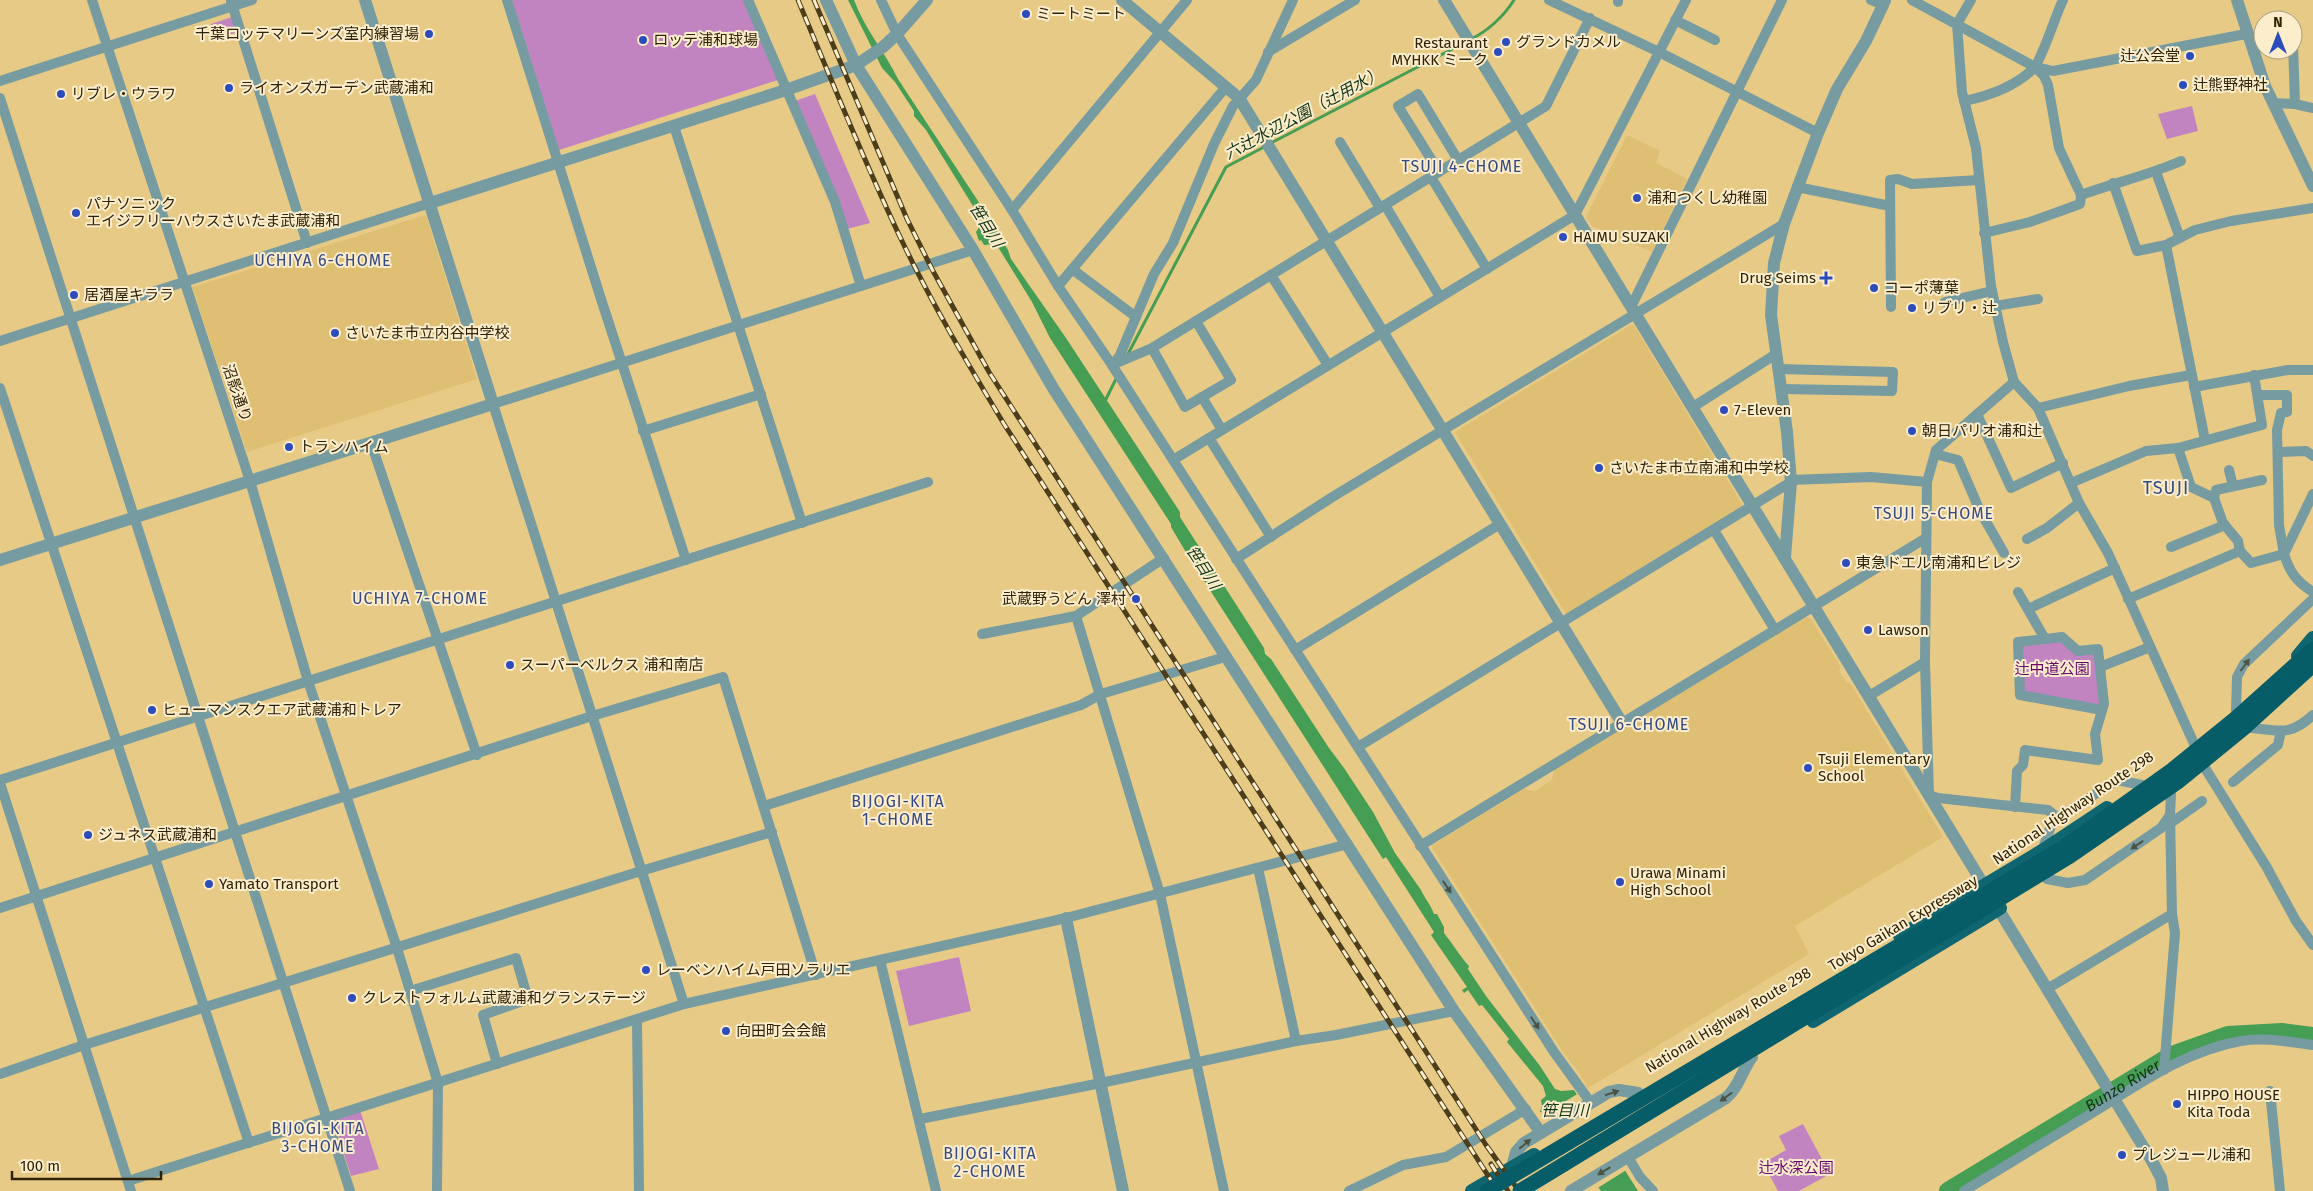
<svg xmlns="http://www.w3.org/2000/svg" width="2313" height="1191" viewBox="0 0 2313 1191" font-family="'Fira Sans','Noto Sans JP',sans-serif">
<style>
.built{fill:#dfbf73}
.green{fill:#c284c1}
.water{fill:#469d54}
.pier{fill:#e8ca87}
.lines{fill:none;stroke-linecap:round;stroke-linejoin:round}
.stream{stroke:#469d54;stroke-width:3}
.river{stroke:#469d54;stroke-width:18}
.minor{stroke:#769ba0;stroke-width:10}
.tertiary{stroke:#769ba0;stroke-width:12}
.trunk{stroke:#106670;stroke-width:14}
.rail-casing{stroke:#4c3e1b;stroke-width:5}
.rail{stroke:#fcedcc;stroke-width:3;stroke-dasharray:9;stroke-linecap:butt}
.motorway-bridge{stroke:#065d67;stroke-width:15}
.oneway{fill:#4b5344}
.poi-dot{fill:#2d4cbc;stroke:#fcedcc;stroke-width:2}
.labels{text-anchor:middle;stroke-width:4;stroke-linejoin:round;paint-order:stroke}
.poi-label{font-size:15px;fill:#2e2306;stroke:#fcedcc;text-anchor:start}
.street-label{font-size:15px;fill:#2e2306;stroke:#fcedcc}
.park-label{font-size:15px;fill:#69066c;stroke:#fcedcc}
.water-label{font-size:16px;font-style:italic;fill:#123618;stroke:#fcedcc}
.neighbourhood-label{font-size:16px;letter-spacing:1px;fill:#344983;stroke:#fcedcc}
.quarter-label{font-size:18px;letter-spacing:1px;fill:#344983;stroke:#fcedcc}
</style>
<rect width="100%" height="100%" fill="#e8ca87"/>
<!-- built -->
<g class="built">
<polygon points="1627,135 1660,151 1656,163 1687,179 1652,252 1592,226 1586,217"/>
<polygon points="426,215 477,379 247,452 192,287"/>
<polygon points="1631,325 1634,325 1742,504 1741,508 1566,614 1455,432"/>
<polygon points="1806,617 1811,619 1841,667 1839,671 1847,683 1851,684 1943,837 1795,926 1809,954 1588,1088 1578,1071 1567,1058 1431,846 1524,789 1535,791 1552,780 1554,770"/>
</g>
<!-- green -->
<g class="green">
<polygon points="512,0 744,0 778,80 559,150"/>
<polygon points="232,17 237,32 215,39 211,24"/>
<polygon points="815,94 870,223 847,229 795,101"/>
<polygon points="2192,106 2198,131 2167,139 2158,114"/>
<polygon points="2062,637 2078,651 2098,649 2102,710 2020,695 2019,642"/>
<polygon points="959,957 971,1011 909,1026 896,971"/>
<polygon points="360,1110 379,1169 351,1176 333,1119"/>
<polygon points="1803,1124 1830,1174 1799,1191 1778,1191 1763,1163 1786,1150 1779,1136"/>
</g>
<!-- water -->
<path class="water" d="M848 0H854C864 28 885 52 898 79L978 201 1008 250 1011 259 1066 338 1180 512V517L1264 648 1265 654 1271 659 1329 748 1344 768 1373 812 1395 853 1421 890C1425 899 1431 905 1434 914H1437L1444 927V933C1453 944 1459 955 1469 966L1468 969 1486 996 1540 1066 1555 1089 1561 1091 1574 1090 1638 1191H1601L1543 1112H1540L1542 1106 1541 1100 1546 1096 1543 1086 1507 1042 1509 1039 1482 1005 1479 1006 1468 990 1464 993 1462 990 1467 987 1431 935 1434 932 1386 857 1383 859 1190 559 1171 527V524L1050 338 1032 302 998 247 995 244 984 245 981 240 979 241 976 232 982 223 981 219 926 130 914 116V111L895 82 882 68Z"/>
<!-- pier -->
<polygon class="pier" points="1579,1093 1628,1169 1596,1189 1543,1115"/>
<g class="lines">
<!-- stream -->
<g class="stream">
<path d="M1471 39C1488 31 1504 16 1514 0"/>
<polyline points="1271,143 1466,42"/>
<polyline points="1128,354 1226,167 1266,146"/>
<polyline points="1104,403 1117,377"/>
</g>
<!-- river -->
<path class="river" id="s1" d="M1948 1191 2172 1055 2228 1035 2282 1032 2313 1036"/>
<!-- minor -->
<g class="minor">
<polyline points="92,0 250,481 308,681 397,948 438,1083 437,1191"/>
<polyline points="507,0 601,299 686,560"/>
<polyline points="748,0 835,202 861,286"/>
<polyline points="881,0 897,34 1012,210 1058,286 1112,365 1554,1052 1591,1103"/>
<polyline points="1549,0 1659,52 1818,133"/>
<polyline points="1871,0 1883,5 1886,1"/>
<polyline points="1912,0 2035,67 2044,76 2048,85 2059,148 2081,195 2080,204 2030,222 1984,233"/>
<polyline points="1971,0 1957,24 1962,92 1976,148 1991,286 2003,342 2014,382 2038,408 2079,503 2108,553 2205,768 2266,866 2296,921 2313,945"/>
<polyline points="231,1 307,243"/>
<polyline points="1618,2 1618,0"/>
<polyline points="1675,20 1715,40"/>
<polyline points="2293,44 2295,104"/>
<polyline points="1268,52 1355,0"/>
<polyline points="2036,67 2053,71 2246,34"/>
<polyline points="0,81 252,0"/>
<polyline points="0,98 350,1191"/>
<path d="M1964 101C1988 96 2016 86 2034 68 2042 59 2056 14 2063 0"/>
<polyline points="2273,103 2295,104 2313,108"/>
<polyline points="674,126 802,523"/>
<polyline points="1340,142 1380,208"/>
<polyline points="1439,172 1398,106 1418,94 1458,160"/>
<polyline points="2156,172 2180,238"/>
<polyline points="1431,177 1487,269"/>
<polyline points="2113,183 2137,251 2166,245 2195,230 2231,221 2313,208"/>
<polyline points="1797,187 1890,206"/>
<path d="M2081 195C2114 183 2149 175 2181 161"/>
<polyline points="1385,205 1440,297"/>
<polyline points="1012,210 1187,0"/>
<polyline points="2166,245 2205,440"/>
<polyline points="1072,269 1136,317"/>
<polyline points="1271,275 1328,365"/>
<polyline points="1058,286 1226,87"/>
<polyline points="1945,302 1992,291"/>
<polyline points="1632,305 1782,0"/>
<polyline points="1995,306 2038,299"/>
<polyline points="1891,307 1890,180 1898,179 1912,184 1979,180"/>
<polyline points="0,341 430,203"/>
<polyline points="1152,348 1185,407 1231,380 1196,321"/>
<polyline points="1112,365 1152,348 1546,106 1590,18"/>
<polyline points="1113,365 1120,355 1154,274 1173,243 1214,144 1233,106 1256,80 1293,0"/>
<polyline points="1778,369 1893,372 1892,391 1781,389"/>
<polyline points="2014,382 1936,450 1927,482 1925,662 1929,795 1938,798 2048,810 2058,818"/>
<polyline points="2194,387 2288,370 2313,370"/>
<polyline points="0,388 249,1143"/>
<polyline points="1202,397 1222,430"/>
<polyline points="1693,407 1776,354"/>
<polyline points="2038,408 2129,386 2191,375"/>
<polyline points="1977,414 2011,488 2063,463"/>
<polyline points="643,431 761,394"/>
<polyline points="1209,438 1271,537"/>
<polyline points="371,443 477,755"/>
<polyline points="2178,448 2191,487 2214,498 2223,523 2238,541 2240,551 2251,563 2284,554 2279,525 2277,430 2281,413 2287,412 2287,395 2259,395"/>
<polyline points="2279,452 2306,451 2313,456"/>
<polyline points="1935,454 1958,460 1980,511 2004,553"/>
<polyline points="1173,460 1575,215 1686,0"/>
<polyline points="2229,470 2233,486"/>
<polyline points="1791,480 1871,477 1927,482"/>
<polyline points="2071,483 2146,451 2178,448 2262,425 2254,375"/>
<path d="M2313 494 2284 554C2290 573 2297 582 2313 592"/>
<polyline points="2214,498 2216,490 2262,480"/>
<polyline points="1714,530 1775,630"/>
<polyline points="2027,539 2047,528 2079,503"/>
<polyline points="2171,547 2225,525"/>
<polyline points="1236,559 1334,496 1784,224"/>
<polyline points="2018,592 2045,639"/>
<polyline points="2128,599 2240,551"/>
<polyline points="2028,609 2115,568"/>
<polyline points="1076,616 1160,894 1224,1191"/>
<polyline points="982,634 1076,616 1164,558"/>
<polyline points="1295,650 1500,524"/>
<polyline points="2100,667 2098,649 2078,651 2062,637 2018,642 2020,695 2102,710"/>
<polyline points="1869,696 1925,662"/>
<polyline points="2236,711 2237,677 2244,664 2313,599"/>
<path d="M2252 728C2281 731 2290 736 2313 715"/>
<polyline points="1358,747 1791,482"/>
<polyline points="0,780 928,482"/>
<polyline points="2233,782 2278,745 2281,731"/>
<polyline points="0,783 131,1191"/>
<polyline points="764,806 1081,705 1101,694 1225,657"/>
<polyline points="2015,807 2017,771 2023,765 2025,750 2098,760 2095,734 2104,704 2100,667 2150,647"/>
<polyline points="2168,825 2202,801"/>
<polyline points="1420,846 1926,538"/>
<polyline points="2042,851 2051,826 2058,818 2117,780 2142,785"/>
<polyline points="1258,868 1296,1041"/>
<polyline points="2047,879 2068,883 2085,880 2161,828 2170,815 2171,794"/>
<polyline points="0,908 592,716 723,677 816,975"/>
<polyline points="880,960 936,1191"/>
<polyline points="2047,989 2172,914 2170,815"/>
<polyline points="410,991 516,958 528,999 483,1015 497,1064"/>
<polyline points="684,1004 493,404 973,250"/>
<polyline points="637,1020 639,1191"/>
<polyline points="2164,1070 2175,933 2172,914"/>
<polyline points="0,1074 84,1045 641,871 772,832"/>
<polyline points="2270,1091 2280,1191"/>
<polyline points="920,1119 1101,1083 1296,1041 1336,1035 1454,1011"/>
<polyline points="1628,1157 1640,1177 1653,1191"/>
<polyline points="128,1181 684,1004 1066,918 1348,844"/>
<polyline points="1349,1191 1403,1165 1446,1157 1526,1109"/>
<path d="M1964 1191C2008 1164 2053 1137 2097 1110 2142 1082 2188 1050 2241 1041 2265 1037 2289 1042 2313 1045"/>
</g>
<!-- tertiary -->
<g class="tertiary">
<polyline points="826,0 856,65 973,250 1053,388 1454,1011 1541,1133"/>
<polyline points="1122,0 1239,98 1622,723"/>
<polyline points="1444,0 2152,1161 2161,1178 2163,1191"/>
<polyline points="2237,0 2265,86 2313,186"/>
<polyline points="430,203 786,90 856,65 883,47 897,34 927,0"/>
<polyline points="1785,557 1791,482 1787,432 1771,315 1774,263 1784,224 1818,133 1837,89 1866,41 1883,5"/>
<polyline points="0,560 493,404 365,0"/>
<polyline points="1066,918 1123,1191"/>
<polyline points="1512,1167 1516,1152 1524,1143 1609,1092 1619,1090 1638,1093"/>
<path d="M1571 1191 1726 1098C1739 1087 1742 1070 1752 1057"/>
</g>
<!-- trunk -->
<g class="trunk">
<polyline points="2298,656 2313,638"/>
<polyline points="1900,936 2042,851 2107,808"/>
<polyline points="1813,1021 2000,908"/>
<polyline points="1472,1191 1534,1155"/>
</g>
<defs>
<g id="rail">
<path d="M798 0C832 81 864 162 902 241 932 304 968 364 1004 424L1498 1191"/>
<polyline points="814,0 907,219 933,271 989,372 1486,1145 1519,1191"/>
<polyline points="1491,1164 1508,1191"/>
</g>
</defs>
<!-- rail casing -->
<use href="#rail" class="rail-casing"/>
<!-- rail -->
<use href="#rail" class="rail"/>
<!-- motorway-bridge -->
<g class="motorway-bridge">
<polyline points="1487,1191 2061,849 2172,770 2236,718 2313,649"/>
<polyline points="1520,1191 2070,856 2179,781 2244,728 2313,665"/>
</g>
</g>
<!-- one-way arrows -->
<defs><path id="oneway-solid" d="M-6-.8H1V-3.2L6.5 0L1 3.2V.8H-6Z" transform="scale(1.25)"/></defs>
<g class="oneway">
<use href="#oneway-solid" transform="translate(2245 665) rotate(-53)"/>
<use href="#oneway-solid" transform="translate(2137 845) rotate(146)"/>
<use href="#oneway-solid" transform="translate(1447 887) rotate(57)"/>
<use href="#oneway-solid" transform="translate(1535 1023) rotate(57)"/>
<use href="#oneway-solid" transform="translate(1612 1093) rotate(-18)"/>
<use href="#oneway-solid" transform="translate(1726 1097) rotate(144)"/>
<use href="#oneway-solid" transform="translate(1525 1144) rotate(-40)"/>
<use href="#oneway-solid" transform="translate(1604 1171) rotate(149)"/>
</g>
<!-- markers -->
<g class="poi-dot">
<circle cx="1026" cy="14" r="5"/>
<circle cx="429" cy="34" r="5"/>
<circle cx="643" cy="40" r="5"/>
<circle cx="1506" cy="42" r="5"/>
<circle cx="1498" cy="52" r="5"/>
<circle cx="2190" cy="56" r="5"/>
<circle cx="2183" cy="85" r="5"/>
<circle cx="229" cy="88" r="5"/>
<circle cx="61" cy="94" r="5"/>
<circle cx="1637" cy="198" r="5"/>
<circle cx="76" cy="213" r="5"/>
<circle cx="1563" cy="237" r="5"/>
<path d="M1823.5 270.5h5v5h5v5h-5v5h-5v-5h-5v-5h5z"/>
<circle cx="1874" cy="288" r="5"/>
<circle cx="74" cy="295" r="5"/>
<circle cx="1912" cy="308" r="5"/>
<circle cx="335" cy="333" r="5"/>
<circle cx="1724" cy="410" r="5"/>
<circle cx="1912" cy="431" r="5"/>
<circle cx="289" cy="447" r="5"/>
<circle cx="1599" cy="468" r="5"/>
<circle cx="1846" cy="563" r="5"/>
<circle cx="1136" cy="599" r="5"/>
<circle cx="1868" cy="630" r="5"/>
<circle cx="510" cy="665" r="5"/>
<circle cx="152" cy="710" r="5"/>
<circle cx="1808" cy="768" r="5"/>
<circle cx="88" cy="835" r="5"/>
<circle cx="1620" cy="882" r="5"/>
<circle cx="209" cy="884" r="5"/>
<circle cx="646" cy="970" r="5"/>
<circle cx="352" cy="998" r="5"/>
<circle cx="726" cy="1031" r="5"/>
<circle cx="2177" cy="1104" r="5"/>
<circle cx="2122" cy="1155" r="5"/>
</g>
<g class="labels">
<!-- poi labels -->
<g class="poi-label">
<text x="1036" y="19">ミートミート</text>
<text x="419" y="39" text-anchor="end">千葉ロッテマリーンズ室内練習場</text>
<text x="653" y="45">ロッテ浦和球場</text>
<text x="1516" y="47">グランドカメル</text>
<text x="1488" y="48" text-anchor="end">Restaurant<tspan x="1488" dy="17">MYHKK ミーク</tspan></text>
<text x="2180" y="61" text-anchor="end">辻公会堂</text>
<text x="2193" y="90">辻熊野神社</text>
<text x="239" y="93">ライオンズガーデン武蔵浦和</text>
<text x="71" y="99">リブレ・ウラワ</text>
<text x="1647" y="203">浦和つくし幼稚園</text>
<text x="86" y="209">パナソニック<tspan x="86" dy="17">エイジフリーハウスさいたま武蔵浦和</tspan></text>
<text x="1573" y="242">HAIMU SUZAKI</text>
<text x="1816" y="283" text-anchor="end">Drug Seims</text>
<text x="1884" y="293">コーポ薄葉</text>
<text x="84" y="300">居酒屋キララ</text>
<text x="1922" y="313">リブリ・辻</text>
<text x="345" y="338">さいたま市立内谷中学校</text>
<text x="1734" y="415">7-Eleven</text>
<text x="1922" y="436">朝日パリオ浦和辻</text>
<text x="299" y="452">トランハイム</text>
<text x="1609" y="473">さいたま市立南浦和中学校</text>
<text x="1856" y="568">東急ドエル南浦和ビレジ</text>
<text x="1126" y="604" text-anchor="end">武蔵野うどん 澤村</text>
<text x="1878" y="635">Lawson</text>
<text x="520" y="670">スーパーベルクス 浦和南店</text>
<text x="162" y="715">ヒューマンスクエア武蔵浦和トレア</text>
<text x="1818" y="764">Tsuji Elementary<tspan x="1818" dy="17">School</tspan></text>
<text x="98" y="840">ジュネス武蔵浦和</text>
<text x="1630" y="878">Urawa Minami<tspan x="1630" dy="17">High School</tspan></text>
<text x="219" y="889">Yamato Transport</text>
<text x="656" y="975">レーベンハイム戸田ソラリエ</text>
<text x="362" y="1003">クレストフォルム武蔵浦和グランステージ</text>
<text x="736" y="1036">向田町会会館</text>
<text x="2187" y="1100">HIPPO HOUSE<tspan x="2187" dy="17">Kita Toda</tspan></text>
<text x="2132" y="1160">プレジュール浦和</text>
</g>
<!-- street labels -->
<g class="street-label">
<text transform="translate(237 393) rotate(71)" y="5">沼影通り</text>
<text transform="translate(2073 808) rotate(-34)" y="5">National Highway Route 298</text>
<text transform="translate(1903 923) rotate(-31)" y="5">Tokyo Gaikan Expressway</text>
<text transform="translate(1728 1020) rotate(-31)" y="5">National Highway Route 298</text>
</g>
<!-- park labels -->
<g class="park-label">
<text x="2052" y="674">辻中道公園</text>
<text x="1796" y="1173">辻水深公園</text>
</g>
<!-- water labels -->
<g class="water-label">
<text transform="translate(1303 113) rotate(-28)" y="6">六辻水辺公園（辻用水）</text>
<text transform="translate(987 225) rotate(58)" y="6">笹目川</text>
<text transform="translate(1204 567) rotate(57)" y="6">笹目川</text>
<text dy="6" stroke="none"><textPath href="#s1" startOffset="204">Bunzo River</textPath></text>
<text x="1565" y="1116">笹目川</text>
</g>
<!-- neighbourhood labels -->
<g class="neighbourhood-label">
<text x="1462" y="172">TSUJI 4-CHOME</text>
<text x="323" y="266">UCHIYA 6-CHOME</text>
<text x="1934" y="519">TSUJI 5-CHOME</text>
<text x="420" y="604">UCHIYA 7-CHOME</text>
<text x="1629" y="730">TSUJI 6-CHOME</text>
<text x="898" y="807">BIJOGI-KITA<tspan x="898" dy="18">1-CHOME</tspan></text>
<text x="318" y="1134">BIJOGI-KITA<tspan x="318" dy="18">3-CHOME</tspan></text>
<text x="990" y="1159">BIJOGI-KITA<tspan x="990" dy="18">2-CHOME</tspan></text>
</g>
<!-- quarter labels -->
<g class="quarter-label">
<text x="2166" y="494">TSUJI</text>
</g>
</g>
<!-- north arrow -->
<g transform="translate(2278 35)"><circle r="24" fill="#fcedcc" stroke="#aa9c7d"/>
<path d="M0-4L9 19L0 12L-9 19Z" fill="#2d4cbc"/>
<text y="-8" font-size="14" font-weight="bold" text-anchor="middle" fill="#2e2306">N</text>
</g>
<!-- scale -->
<path d="M12 1171v8h149v-8" fill="none" stroke="#2e2306" stroke-width="2.5"/>
<text x="20" y="1171" font-size="15" fill="#2e2306" stroke="#fcedcc" stroke-width="4" paint-order="stroke">100 m</text>
</svg>
